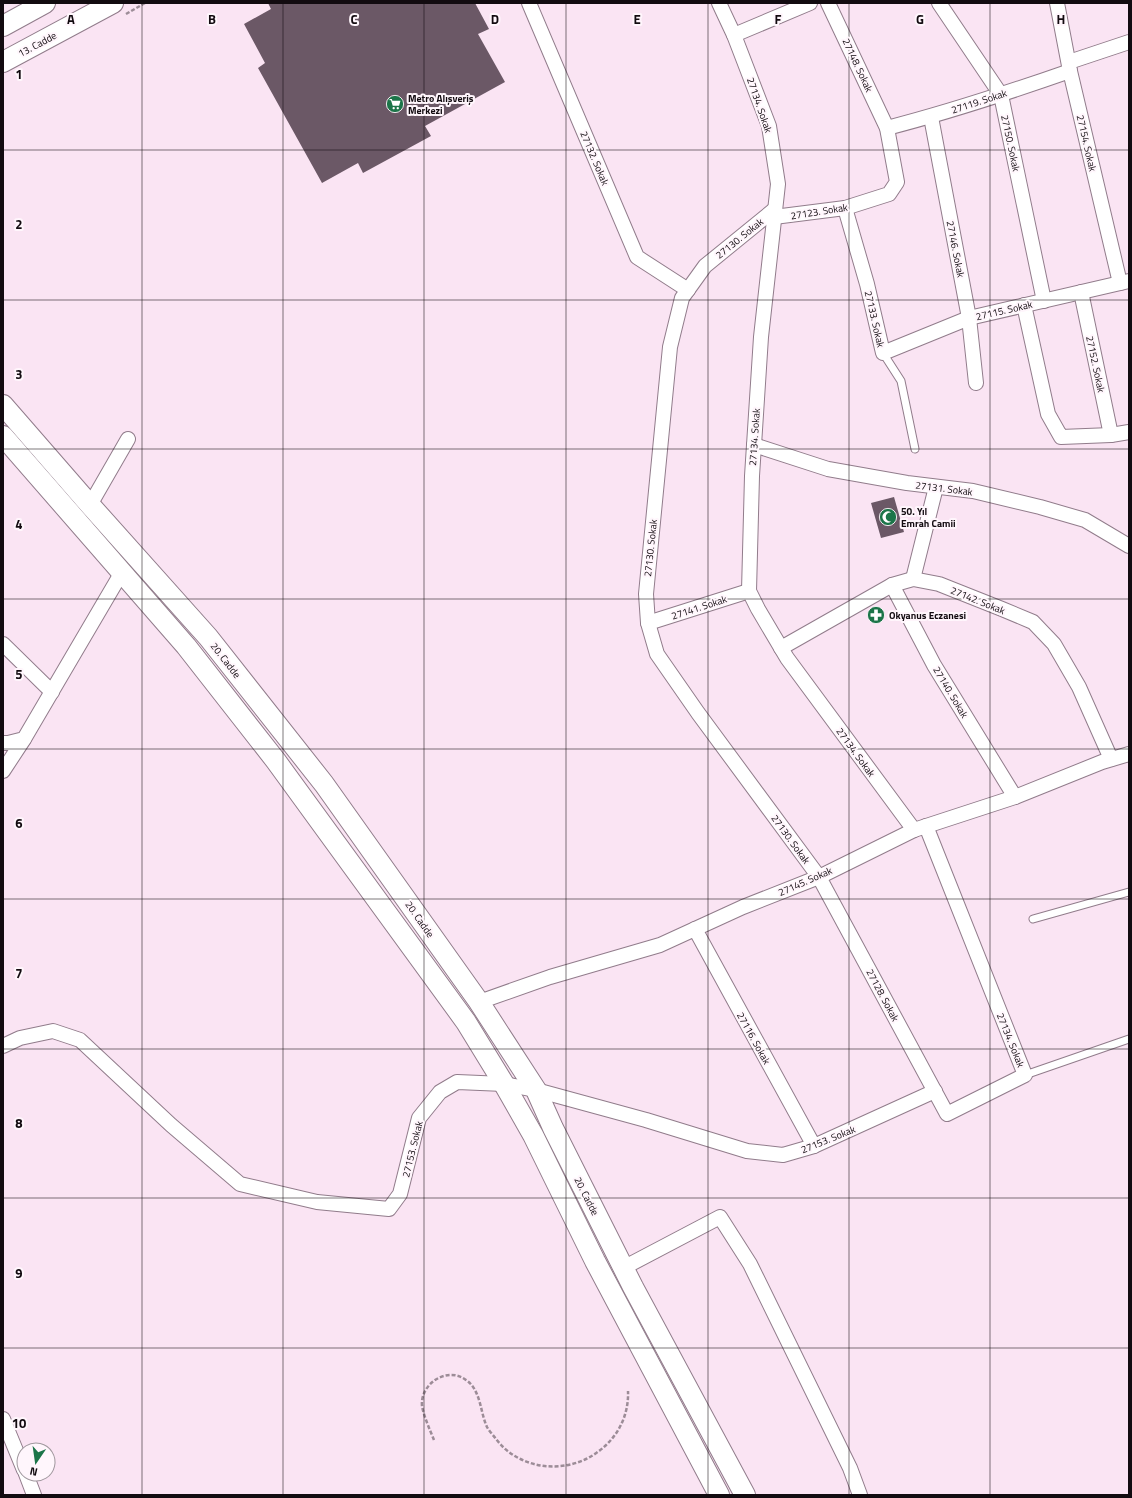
<svg xmlns="http://www.w3.org/2000/svg" width="1132" height="1498" viewBox="0 0 1132 1498" font-family="'Titillium Web',sans-serif">
<style>
.building{fill:#6b5866}
.lines{fill:none;stroke-linecap:round;stroke-linejoin:round}
.lane-casing{stroke:#917c8b;stroke-width:9}
.street-casing{stroke:#917c8b;stroke-width:16}
.secondary-casing{stroke:#917c8b;stroke-width:22}
.path{stroke:#9c8c97;stroke-width:2.5;stroke-dasharray:4 2;stroke-linecap:butt}
.lane{stroke:#fff;stroke-width:7}
.street{stroke:#fff;stroke-width:14}
.secondary{stroke:#fff;stroke-width:20}
.grid{fill:none;stroke:#120b10;stroke-width:1;stroke-opacity:0.55}
.labels{text-anchor:middle;stroke-width:4;stroke-linejoin:round;paint-order:stroke}
.street-label{font-size:10px;fill:#120b10;stroke:#fff6fc}
.poi-label{font-size:10px;font-weight:bold;fill:#120b10;stroke:#fff6fc;text-anchor:start}
.grid-label{font-size:13px;text-anchor:middle;font-weight:bold;fill:#120b10;stroke:#fff6fc;stroke-width:4;stroke-linejoin:round;paint-order:stroke}
</style>
<rect width="100%" height="100%" fill="#fae4f3"/>
<!-- building -->
<g class="building">
<polygon points="268,3 475,3 489,29 478,34 505,82 425,126 431,136 363,173 358,163 322,183 258,68 265,63 244,24 271,9"/>
<polygon points="894,497 904,532 881,538 871,503"/>
</g>
<g class="lines">
<defs>
<g id="lane">
<polyline points="883,353 901,381 915,449"/>
<polyline points="1033,919 1129,892"/>
<polyline points="1025,1075 1129,1039"/>
</g>
<g id="street">
<polyline points="529,3 637,257 688,290"/>
<polyline points="719,3 734,35 769,126 778,184 761,337 752,476 749,591 758,609 787,658 914,830"/>
<polyline points="939,3 1001,95 1044,301"/>
<polyline points="1057,3 1070,71 1120,283"/>
<polyline points="734,35 810,3"/>
<polyline points="1069,62 1129,42"/>
<polyline points="931,117 969,318 976,383"/>
<path d="M887 128C949 112 1010 92 1070 71"/>
<polyline points="845,208 867,284 883,353 969,318 1129,281"/>
<polyline points="775,209 705,266 682,298 670,347 646,594 648,623 657,654 698,713 819,877 947,1114 1025,1075 926,826"/>
<polyline points="774,217 845,208 889,194 897,182 887,128 828,3"/>
<polyline points="1081,292 1111,435"/>
<polyline points="1024,305 1048,414 1061,437 1111,435 1129,432"/>
<polyline points="754,445 828,469 907,483 973,491 1040,507 1085,520 1129,546"/>
<polyline points="90,505 128,439"/>
<polyline points="913,579 936,487"/>
<polyline points="892,585 934,665 1015,797"/>
<polyline points="648,623 749,591"/>
<polyline points="3,644 52,692"/>
<polyline points="781,648 892,585 913,579 939,584 1002,609 1033,622 1054,644 1079,687 1111,759"/>
<polyline points="3,743 8,743 24,739 122,572"/>
<polyline points="3,771 24,739"/>
<polyline points="695,929 814,1146"/>
<polyline points="479,1002 550,977 660,945 743,907 819,877 914,830 1015,797 1102,762 1129,754"/>
<polyline points="3,1046 20,1038 53,1031 80,1040 171,1125 240,1184 317,1202 389,1209 400,1194 419,1118 440,1092 457,1082 504,1084 536,1090 646,1120 747,1151 783,1155 814,1146 935,1091"/>
<polyline points="623,1268 720,1217 750,1264 850,1468 860,1495"/>
<polyline points="3,1419 24,1470"/>
<polyline points="26,1474 34,1495"/>
</g>
<g id="secondary">
<polyline points="3,26 45,3"/>
<polyline points="3,62 113,3"/>
<polyline points="3,405 90,505 208,637 324,784 479,1002 536,1090 553,1128 633,1287 745,1495"/>
<polyline points="3,436 186,646 276,761 466,1022 504,1084 533,1135 595,1261 719,1495"/>
</g>
</defs>
<!-- lane casing -->
<use href="#lane" class="lane-casing"/>
<!-- street casing -->
<use href="#street" class="street-casing"/>
<!-- secondary casing -->
<use href="#secondary" class="secondary-casing"/>
<!-- path -->
<g class="path">
<polyline points="126,14 145,3"/>
<path d="M434 1440C430 1430 424 1417 422 1406 420 1383 448 1366 466 1380 481 1390 480 1412 487 1427 489 1431 493 1435 496 1439 520 1471 568 1475 599 1451 618 1437 629 1415 628 1391"/>
</g>
<!-- lane -->
<use href="#lane" class="lane"/>
<!-- street -->
<use href="#street" class="street"/>
<!-- secondary -->
<use href="#secondary" class="secondary"/>
</g>
<!-- grid -->
<path class="grid" d="M142 3V1495M283 3V1495M424 3V1495M566 3V1495M708 3V1495M849 3V1495M990 3V1495M3 150H1129M3 300H1129M3 449H1129M3 599H1129M3 749H1129M3 899H1129M3 1049H1129M3 1198H1129M3 1348H1129"/>
<!-- icons -->
<defs>
<symbol id="supermarket-disc" viewBox="-11 -11 22 22"><circle r="9.5" fill="#1c7549" stroke="#fff6fc"/><path d="M-6-5.5h2.5l.6 2H6L4.5 2H-2.5L-4.4-4H-6ZM-1.5 3.2a1.3 1.3 0 1 0 .1 0ZM3 3.2a1.3 1.3 0 1 0 .1 0Z" fill="#fff"/></symbol>
<symbol id="mosque-disc" viewBox="-11 -11 22 22"><circle r="9.5" fill="#1c7549" stroke="#fff6fc"/><path d="M3.5-4.9A6 6 0 1 0 3.5 4.9A5 5 0 1 1 3.5-4.9Z" fill="#fff"/></symbol>
<symbol id="pharmacy-disc" viewBox="-11 -11 22 22"><circle r="9.5" fill="#1c7549" stroke="#fff6fc"/><path d="M-2-6h4v4h4v4h-4v4h-4v-4h-4v-4h4Z" fill="#fff"/></symbol>
</defs>
<g fill-rule="evenodd">
<use href="#supermarket-disc" x="385" y="94" width="20" height="20"/>
<use href="#mosque-disc" x="878" y="507" width="20" height="20"/>
<use href="#pharmacy-disc" x="866" y="605" width="20" height="20"/>
</g>
<g class="labels">
<!-- street labels -->
<g class="street-label">
<text transform="translate(37 44) rotate(-28)" y="4">13. Cadde</text>
<text transform="translate(858 65) rotate(65)" y="4">27148. Sokak</text>
<text transform="translate(979 101) rotate(-18)" y="4">27119. Sokak</text>
<text transform="translate(760 105) rotate(71)" y="4">27134. Sokak</text>
<text transform="translate(1011 143) rotate(78)" y="4">27150. Sokak</text>
<text transform="translate(1087 143) rotate(77)" y="4">27154. Sokak</text>
<text transform="translate(595 158) rotate(67)" y="4">27132. Sokak</text>
<text transform="translate(819 211) rotate(-9)" y="4">27123. Sokak</text>
<text transform="translate(739 238) rotate(-39)" y="4">27130. Sokak</text>
<text transform="translate(956 249) rotate(79)" y="4">27146. Sokak</text>
<text transform="translate(1004 310) rotate(-13)" y="4">27115. Sokak</text>
<text transform="translate(875 319) rotate(77)" y="4">27133. Sokak</text>
<text transform="translate(1096 364) rotate(78)" y="4">27152. Sokak</text>
<text transform="translate(754 437) rotate(-86)" y="4">27134. Sokak</text>
<text transform="translate(944 488) rotate(7)" y="4">27131. Sokak</text>
<text transform="translate(650 548) rotate(-84)" y="4">27130. Sokak</text>
<text transform="translate(978 600) rotate(22)" y="4">27142. Sokak</text>
<text transform="translate(699 607) rotate(-18)" y="4">27141. Sokak</text>
<text transform="translate(226 660) rotate(52)" y="4">20. Cadde</text>
<text transform="translate(951 692) rotate(59)" y="4">27140. Sokak</text>
<text transform="translate(856 752) rotate(54)" y="4">27134. Sokak</text>
<text transform="translate(791 839) rotate(54)" y="4">27130. Sokak</text>
<text transform="translate(805 881) rotate(-24)" y="4">27145. Sokak</text>
<text transform="translate(420 919) rotate(55)" y="4">20. Cadde</text>
<text transform="translate(883 995) rotate(62)" y="4">27128. Sokak</text>
<text transform="translate(754 1038) rotate(61)" y="4">27116. Sokak</text>
<text transform="translate(1011 1040) rotate(68)" y="4">27134. Sokak</text>
<text transform="translate(828 1139) rotate(-22)" y="4">27153. Sokak</text>
<text transform="translate(412 1149) rotate(-76)" y="4">27153. Sokak</text>
<text transform="translate(587 1196) rotate(63)" y="4">20. Cadde</text>
</g>
<!-- poi labels -->
<g class="poi-label">
<text x="408" y="102">Metro Alışveriş<tspan x="408" dy="12">Merkezi</tspan></text>
<text x="901" y="515">50. Yıl<tspan x="901" dy="12">Emrah Camii</tspan></text>
<text x="889" y="619">Okyanus Eczanesi</text>
</g>
</g>
<g class="grid-label">
<text x="71" y="24">A</text>
<text x="212" y="24">B</text>
<text x="354" y="24">C</text>
<text x="495" y="24">D</text>
<text x="637" y="24">E</text>
<text x="778" y="24">F</text>
<text x="920" y="24">G</text>
<text x="1061" y="24">H</text>
<text x="19" y="79">1</text>
<text x="19" y="229">2</text>
<text x="19" y="379">3</text>
<text x="19" y="529">4</text>
<text x="19" y="679">5</text>
<text x="19" y="828">6</text>
<text x="19" y="978">7</text>
<text x="19" y="1128">8</text>
<text x="19" y="1278">9</text>
<text x="19" y="1428">10</text>
</g>
<!-- border -->
<rect width="1132" height="1498" fill="none" stroke="#120b10" stroke-width="8"/>
<!-- north arrow -->
<g transform="translate(36 1462) rotate(193)"><circle r="19" fill="#fff6fc" stroke="#a0989e"/>
<path d="M0-3L7 15L0 10L-7 15Z" fill="#1c7549"/>
<text y="-6" font-size="11" font-weight="bold" text-anchor="middle" fill="#120b10">N</text>
</g>
</svg>
